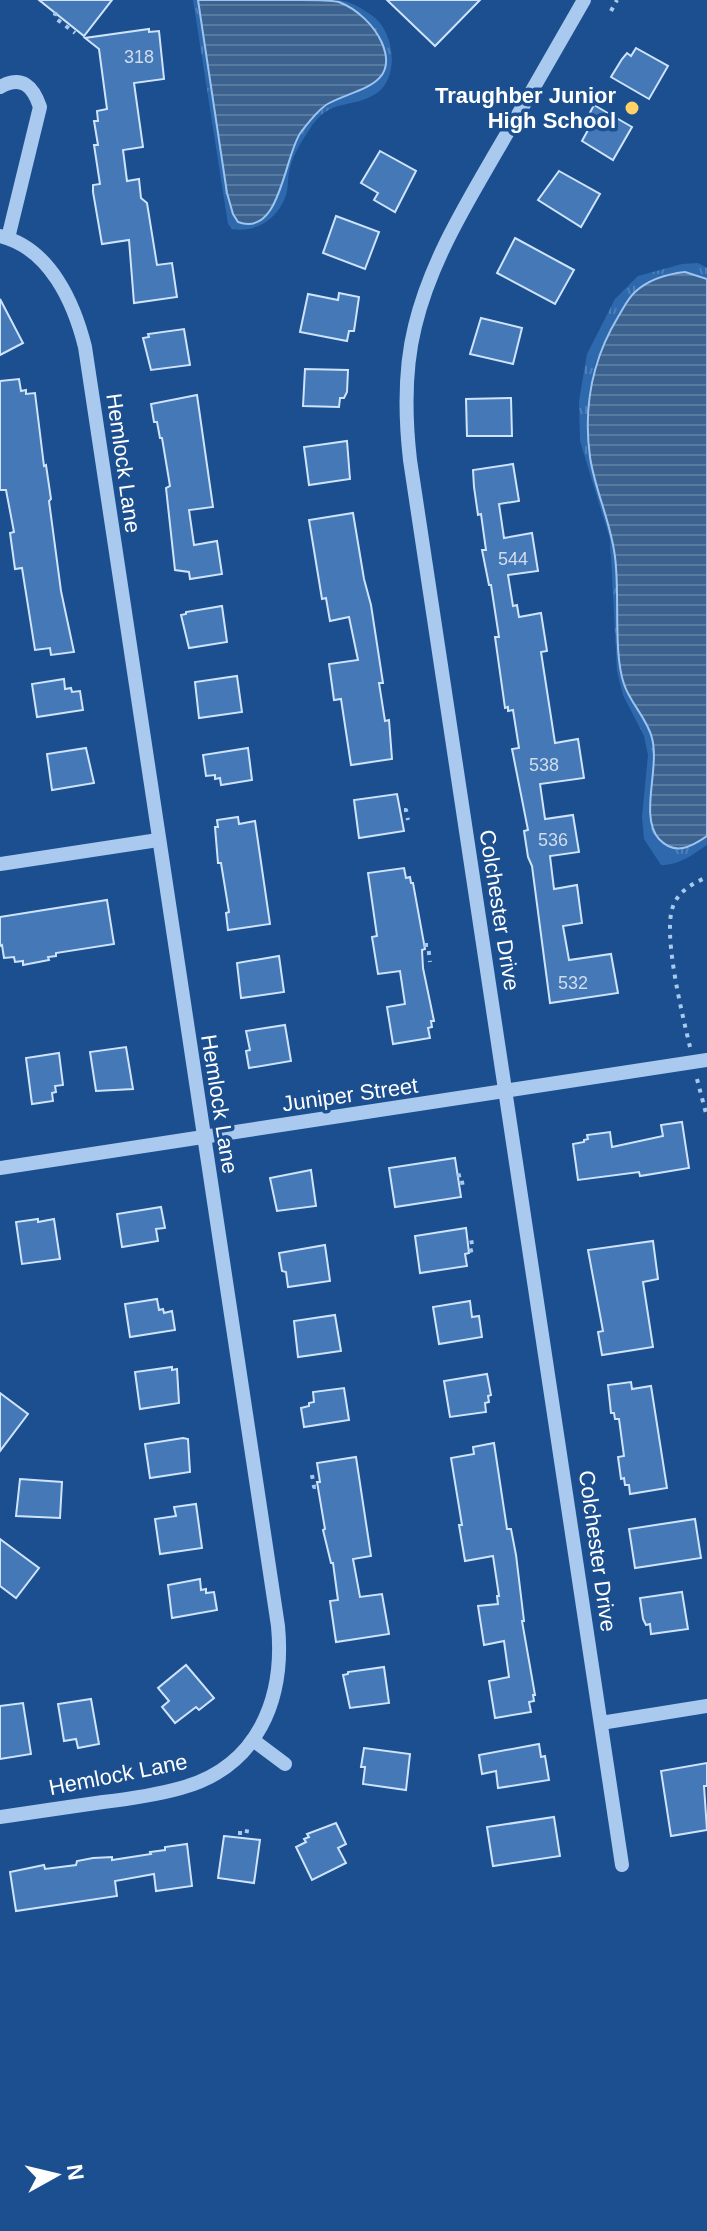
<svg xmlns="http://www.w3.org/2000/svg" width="707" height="2231" viewBox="0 0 707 2231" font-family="Arial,sans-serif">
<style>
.grass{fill:url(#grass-tufts)}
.water{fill:url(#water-rules);stroke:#9cc4f0;stroke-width:2}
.building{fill:#4478b7;stroke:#cfe3fa;stroke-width:2}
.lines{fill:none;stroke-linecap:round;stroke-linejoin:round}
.path{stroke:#a9c9ee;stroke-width:4;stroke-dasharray:4 6;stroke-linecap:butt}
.minor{stroke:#a9c9ee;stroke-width:14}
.poi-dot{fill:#ffd166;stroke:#1b4f8f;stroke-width:3}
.labels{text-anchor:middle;stroke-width:7;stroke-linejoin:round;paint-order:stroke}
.number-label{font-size:18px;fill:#d0dded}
.poi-label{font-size:22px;font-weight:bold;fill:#fff;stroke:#1b4f8f;text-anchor:end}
.street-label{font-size:22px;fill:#fff;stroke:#1b4f8f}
</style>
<defs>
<pattern id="grass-tufts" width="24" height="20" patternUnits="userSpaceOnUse" patternTransform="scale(2)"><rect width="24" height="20" fill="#2e69ad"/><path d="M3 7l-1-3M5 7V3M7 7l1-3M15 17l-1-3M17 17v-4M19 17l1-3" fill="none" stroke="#4d80b9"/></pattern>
<pattern id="water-rules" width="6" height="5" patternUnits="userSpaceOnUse" patternTransform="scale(2)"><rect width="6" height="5" fill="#3c6290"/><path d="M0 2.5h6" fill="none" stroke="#597aa1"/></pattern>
</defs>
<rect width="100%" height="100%" fill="#1b4f8f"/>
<!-- grass -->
<g class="grass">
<path d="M193 0H198L227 194 233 214 279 194C293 137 304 109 363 90L342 4 336 0C349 0 363 9 374 17 394 33 400 76 377 93 352 110 330 96 309 130 302 141 293 154 290 168 287 177 289 189 285 198 276 220 255 233 232 229L228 224Z"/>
<path d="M698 263 707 268V279L685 272 633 293 613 325 595 364 588 397 591 459 611 531 616 559 619 650 641 714 651 735 655 754 649 815 657 837 693 845 707 836V845C692 855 680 865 661 865L644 839 642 817 648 755 644 736 623 695 617 671 610 539 580 441 579 401 587 354 615 299 638 276 682 264Z"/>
</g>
<!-- water -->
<g class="water">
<path d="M198 0C233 0 268 0 302 0 313 0 329 0 339 2 357 9 374 25 382 43 401 88 351 89 326 105 316 112 308 123 301 132 284 155 281 238 238 222L233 214 227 193Z"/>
<path d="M685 272 707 279V836C691 847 675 856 659 839 639 817 660 769 652 738 647 718 630 703 624 684 613 653 620 593 615 557 611 522 595 491 590 457 583 406 592 360 618 317 623 309 628 298 635 292 649 279 667 274 685 272Z"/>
</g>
<!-- building -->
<g class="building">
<polygon points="39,0 112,0 84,36"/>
<polygon points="387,0 480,0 435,46"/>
<polygon points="149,29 149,32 159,31 164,79 134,83 143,147 123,150 127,181 139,179 141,198 147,203 157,265 172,263 177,297 134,303 129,240 102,244 93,192 93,185 100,184 94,145 98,145 94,121 98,121 97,111 107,109 99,49 85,38"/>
<polygon points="636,48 668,66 649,99 611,77 622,59 627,53 631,56"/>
<polygon points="594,105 632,127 613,160 582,141 588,130 583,128 584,124"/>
<polygon points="380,151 416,171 395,212 374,200 378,193 361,183"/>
<polygon points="559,171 600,194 581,227 538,200"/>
<polygon points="336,216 379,232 365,269 323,253"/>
<polygon points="515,238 574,270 555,304 497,273"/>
<polygon points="339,293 359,297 354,331 349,331 347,341 300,332 308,294 338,300"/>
<polygon points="0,299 23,343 0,355"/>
<polygon points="481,318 522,328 513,364 470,354"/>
<polygon points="184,329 190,365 151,370 143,338 149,337 148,334"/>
<polygon points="305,369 348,370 347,392 344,398 340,398 339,407 303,406"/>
<polygon points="19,379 21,391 26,390 26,394 35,393 44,466 46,465 51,499 49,501 61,591 74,652 51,655 50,648 35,650 22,568 15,569 10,533 14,532 6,490 0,490 0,381"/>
<polygon points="197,395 213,507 189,510 194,545 217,541 222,574 190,579 189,572 175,570 166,488 170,486 162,438 160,438 157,422 154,422 151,404"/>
<polygon points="511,398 512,436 467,436 466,399"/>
<polygon points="347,441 350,479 309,485 304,447"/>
<polygon points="513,464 519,501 499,504 504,538 532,533 538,571 508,575 513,606 517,605 519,617 541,613 547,651 541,652 555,743 578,739 584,778 540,784 545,819 573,815 579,852 550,856 554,889 577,885 582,923 563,926 569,960 611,954 618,993 550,1003 532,866 528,857 524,831 528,830 512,749 519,748 513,710 508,711 508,707 505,708 495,637 499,637 491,585 489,585 482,550 486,550 481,514 478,515 474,487 473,470"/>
<polygon points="353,513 364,579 371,605 383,683 379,683 385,721 389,720 392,759 351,765 341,699 334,700 329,664 358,660 349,617 330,621 326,598 322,599 309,520"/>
<polygon points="222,606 227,642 189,648 181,615 186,614 186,612"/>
<polygon points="237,676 242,712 199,718 195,682"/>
<polygon points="64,679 65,689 71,688 72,692 80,691 83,710 37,717 32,684"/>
<polygon points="86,748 94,783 52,790 47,754"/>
<polygon points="248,748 252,780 221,785 220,778 215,779 215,775 206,776 203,755"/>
<polygon points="397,794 404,831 359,838 354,800"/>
<polygon points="238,817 239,824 255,821 270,924 228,930 226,913 229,912 221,863 218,863 215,827 218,827 217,820"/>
<polygon points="404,868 406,878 410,877 411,883 413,883 425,949 422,950 423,968 434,1021 431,1021 432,1027 428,1028 430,1038 393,1044 387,1007 405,1004 400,971 378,974 372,937 377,936 368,873"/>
<polygon points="107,900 114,944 56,953 56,956 48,957 49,960 23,965 23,961 15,962 14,957 4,958 2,945 0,946 0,917"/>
<polygon points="279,956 284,992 241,998 237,963"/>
<polygon points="285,1025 291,1061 249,1068 246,1051 250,1050 246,1031"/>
<polygon points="126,1047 133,1089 96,1091 90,1052"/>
<polygon points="59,1053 63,1085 55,1086 56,1092 52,1093 53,1101 32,1104 26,1058"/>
<polygon points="682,1122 689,1168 640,1176 639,1172 578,1180 573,1144 584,1142 584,1140 588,1139 587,1135 610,1132 612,1147 663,1136 661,1125"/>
<polygon points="455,1158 461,1197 395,1207 389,1168"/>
<polygon points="311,1170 316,1206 277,1211 270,1178"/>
<polygon points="161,1207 165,1228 156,1229 158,1241 122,1247 117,1214"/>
<polygon points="38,1219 38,1222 54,1219 60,1259 22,1264 16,1222"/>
<polygon points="466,1228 469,1253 465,1254 467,1266 420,1273 415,1236"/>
<polygon points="653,1241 658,1279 643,1282 653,1347 602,1355 598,1332 603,1331 588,1250"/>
<polygon points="325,1245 330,1281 288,1287 286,1272 282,1271 279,1253"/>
<polygon points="157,1299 159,1310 163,1309 164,1313 172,1311 175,1330 130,1337 125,1304"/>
<polygon points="470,1301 472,1317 479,1316 482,1337 439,1344 433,1307"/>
<polygon points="335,1315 341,1351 298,1357 294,1321"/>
<polygon points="172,1367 172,1370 177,1369 179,1403 140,1409 135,1372"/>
<polygon points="487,1374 491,1395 488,1396 489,1402 485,1403 486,1412 450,1417 444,1381"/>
<polygon points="631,1382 632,1389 651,1386 667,1488 630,1494 629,1485 625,1485 624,1478 621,1479 618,1457 624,1456 619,1419 615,1419 614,1413 611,1413 608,1385"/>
<polygon points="344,1388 349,1420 304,1427 301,1408 309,1406 309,1403 314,1402 313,1392"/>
<polygon points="0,1393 28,1414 0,1451"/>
<polygon points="183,1438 188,1439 190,1472 150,1478 145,1444"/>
<polygon points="494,1443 507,1529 511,1529 516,1555 524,1621 522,1621 535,1695 533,1695 534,1701 529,1702 531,1712 495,1718 489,1681 509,1677 504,1641 484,1645 478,1606 498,1604 497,1596 499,1596 493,1556 465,1561 459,1525 462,1525 451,1458 474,1454 473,1447"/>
<polygon points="356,1457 371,1556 353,1559 360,1597 382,1594 389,1634 336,1642 330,1601 338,1600 333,1563 331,1563 323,1530 325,1529 317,1482 320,1482 317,1463"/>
<polygon points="20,1479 62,1482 60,1518 16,1516"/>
<polygon points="196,1504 202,1548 160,1554 155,1519 176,1516 174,1507"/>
<polygon points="695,1519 701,1558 635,1568 629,1529"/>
<polygon points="0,1539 39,1568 16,1598 0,1586"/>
<polygon points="200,1579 201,1590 206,1589 206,1593 214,1592 217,1610 172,1618 168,1585"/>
<polygon points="682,1592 688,1629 651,1634 650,1624 646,1625 643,1619 640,1598"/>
<polygon points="186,1665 214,1698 199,1710 196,1707 175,1723 162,1707 169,1701 158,1688"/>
<polygon points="384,1667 389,1703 350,1708 343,1675 348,1674 348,1672"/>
<polygon points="91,1699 99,1744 78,1748 76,1739 64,1741 58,1704"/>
<polygon points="23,1703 31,1754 0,1759 0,1706"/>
<polygon points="539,1744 541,1757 545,1756 549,1780 498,1788 496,1771 482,1774 479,1755"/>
<polygon points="364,1748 410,1754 406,1790 363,1784 365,1767 361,1767"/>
<polygon points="707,1763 707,1786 704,1786 707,1830 671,1836 661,1771"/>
<polygon points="554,1817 560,1856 493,1866 487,1827"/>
<polygon points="336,1823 346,1844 338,1848 346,1863 312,1880 296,1847 306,1842 304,1839 309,1837 307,1834"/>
<polygon points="224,1836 260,1840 254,1883 218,1878"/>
<polygon points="187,1844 192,1886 156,1891 154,1874 115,1881 117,1896 16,1911 10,1872 44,1865 45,1869 76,1865 77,1861 93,1858 112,1857 112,1860 151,1854 150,1852 165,1850 165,1847"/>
</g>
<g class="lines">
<!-- path -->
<g class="path">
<polyline points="611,11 617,0"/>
<polyline points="56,12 54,17 75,33"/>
<polyline points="404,810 406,810 408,820"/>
<polyline points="424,945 428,945 430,962"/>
<path d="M690 1047C683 1017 661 930 674 904 680 890 694 883 707 877"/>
<polyline points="697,1079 707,1117"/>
<polyline points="457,1176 461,1175 463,1188"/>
<polyline points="469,1251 473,1250 471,1239"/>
<polyline points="312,1475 314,1487 318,1487"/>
<polyline points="240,1835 240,1830 251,1832"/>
</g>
<!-- minor -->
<g class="minor">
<path d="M584 0C555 51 525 103 495 154 463 209 430 264 415 326 404 370 405 416 410 460L622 1865"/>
<path d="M0 87C22 75 33 86 40 107L8 238"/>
<path d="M0 236C50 248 74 303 85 347L278 1626C285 1699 258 1767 181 1788 156 1795 129 1799 103 1802 69 1807 34 1812 0 1817"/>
<polyline points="0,864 158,840"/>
<polyline points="0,1168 707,1060"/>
<polyline points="601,1723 707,1706"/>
<polyline points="253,1740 285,1764"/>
</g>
</g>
<!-- markers -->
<circle class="poi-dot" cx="632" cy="108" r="8"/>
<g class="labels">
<!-- number labels -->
<g class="number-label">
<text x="139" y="63">318</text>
<text x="513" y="565">544</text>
<text x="544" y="771">538</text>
<text x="553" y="846">536</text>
<text x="573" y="989">532</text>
</g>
<!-- poi labels -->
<g class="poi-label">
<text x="616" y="103">Traughber Junior<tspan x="616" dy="25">High School</tspan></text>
</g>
<!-- street labels -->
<g class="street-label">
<text transform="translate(124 463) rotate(82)" y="8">Hemlock Lane</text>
<text transform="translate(500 910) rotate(81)" y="8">Colchester Drive</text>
<text transform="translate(350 1094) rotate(-8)" y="8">Juniper Street</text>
<text transform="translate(220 1104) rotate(81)" y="8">Hemlock Lane</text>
<text transform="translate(598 1551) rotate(82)" y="8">Colchester Drive</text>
<text transform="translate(118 1774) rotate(-11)" y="8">Hemlock Lane</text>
</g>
</g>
<!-- north arrow -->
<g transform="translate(56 2175) rotate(82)" stroke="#1b4f8f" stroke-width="6" paint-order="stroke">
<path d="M0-6L14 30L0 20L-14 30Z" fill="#ffffff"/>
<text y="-12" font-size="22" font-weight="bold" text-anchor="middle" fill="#ffffff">N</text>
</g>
</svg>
